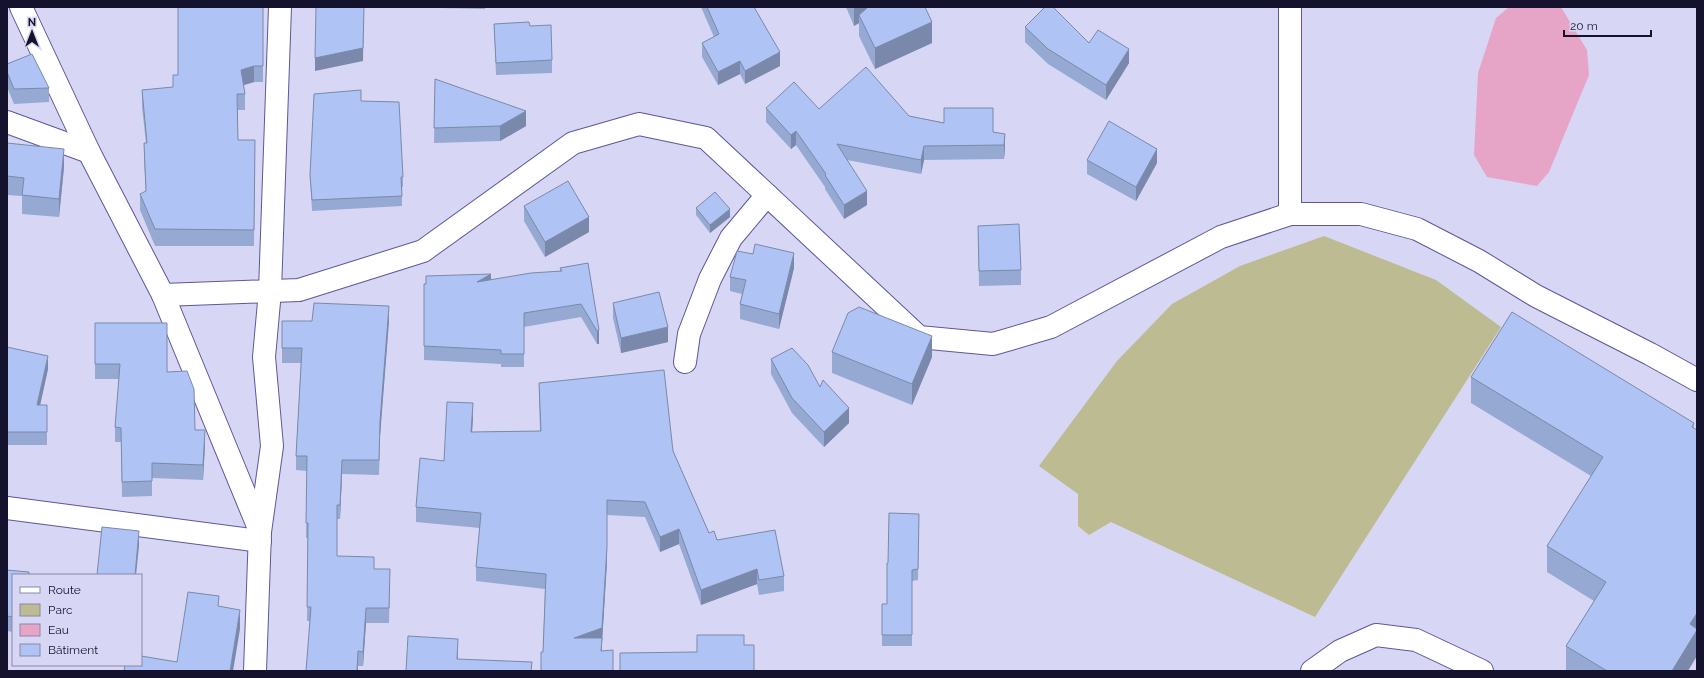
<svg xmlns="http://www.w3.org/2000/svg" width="1704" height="678" viewBox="0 0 1704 678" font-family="Raleway,sans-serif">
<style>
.green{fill:#bcbb91}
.water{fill:#e6a4c7}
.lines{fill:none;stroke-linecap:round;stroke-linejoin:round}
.minor-casing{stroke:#5d5799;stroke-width:24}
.minor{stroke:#fff;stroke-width:22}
.wall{fill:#96a9d2}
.shaded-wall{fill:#7a89ab}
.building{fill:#afc4f4;stroke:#7a89ab}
</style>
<rect width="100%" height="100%" fill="#d7d7f5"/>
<!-- green -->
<polygon class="green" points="1324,236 1436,280 1501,327 1315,617 1111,522 1089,535 1078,526 1078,494 1039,466 1117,361 1172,304 1240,266"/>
<!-- water -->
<polygon class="water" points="1509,7 1561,7 1587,50 1589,75 1549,172 1537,186 1487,177 1474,155 1478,73 1496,18"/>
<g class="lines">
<defs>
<g id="minor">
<polyline points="21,7 89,152 163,295 260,531"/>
<polyline points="7,122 89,152"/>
<polyline points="1290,214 1290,7"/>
<polyline points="163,295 299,290 423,251 573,143 639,124 706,138 919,337 993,344 1051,327 1221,237 1290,214 1361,214 1417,229 1479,261 1536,296 1650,354 1697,380"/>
<polyline points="685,362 689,334 710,279 731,238 767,195"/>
<polyline points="7,508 260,541"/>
<polyline points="255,671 260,532 272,446 264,357 270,291 280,7"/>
<polyline points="1312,671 1340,651 1376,635 1416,640 1482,671"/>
</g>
</defs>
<!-- minor casing -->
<use href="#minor" class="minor-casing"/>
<!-- minor -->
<use href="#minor" class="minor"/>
</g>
<!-- wall -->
<g class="wall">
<polygon points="263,7 263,82 254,82 243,85 245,94 245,110 238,110 238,140 255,140 254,246 155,246 140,210 140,194 146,192 144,160 144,143 146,143 142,107 142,90 173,87 178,75"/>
<polygon points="438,7 485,7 485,9 438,8"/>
<polygon points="701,7 754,7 780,66 745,84 740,74 718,85 702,57 702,43 714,37"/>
<polygon points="846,7 925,7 932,43 875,69 859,36 859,23 854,26"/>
<polygon points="494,24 530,26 552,60 552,73 496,75"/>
<polygon points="1025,27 1089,43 1129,63 1106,100 1048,64 1025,42"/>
<polygon points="7,64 49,88 49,102 14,104 7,87"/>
<polygon points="435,79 526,126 500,141 434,143"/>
<polygon points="361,101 403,177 403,187 402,187 402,206 312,211 310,175"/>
<polygon points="766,108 819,109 909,116 1005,134 1005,148 1004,159 924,160 921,174 847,160 867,205 844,219 825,189 825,187 796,145 791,149 766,122"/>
<polygon points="7,143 64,167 59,217 22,214 22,196 7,195"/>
<polygon points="1087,160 1157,163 1136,201 1087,174"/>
<polygon points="524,206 589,232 545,257 524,221"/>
<polygon points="696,208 730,217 710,233 696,215"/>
<polygon points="978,226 1021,270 1021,285 979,286"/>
<polygon points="588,263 599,344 597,344 581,317 524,327 524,367 501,367 501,364 424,360 424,284 491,280 560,271 560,268"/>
<polygon points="794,268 779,329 740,319 740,304 742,294 730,291 730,277"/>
<polygon points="613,303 668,342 621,353 613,318"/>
<polygon points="282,321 389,321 380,436 379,475 342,474 340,519 337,519 337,556 374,569 390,583 389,623 366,623 363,666 358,666 358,671 306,671 310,621 307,621 308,538 306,538 307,471 296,470 296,456 301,363 282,363"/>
<polygon points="95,323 167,372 195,430 205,445 203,480 152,478 152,496 122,497 121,442 115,442 115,427 119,379 95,379"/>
<polygon points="7,347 48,369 40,405 47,405 47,445 7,445"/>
<polygon points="832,352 932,357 912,405 832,373"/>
<polygon points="771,359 820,387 849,423 824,447 792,413 771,374"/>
<polygon points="1471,377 1694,423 1688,671 1566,671 1566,646 1594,601 1547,572 1547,546 1591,476 1471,403"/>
<polygon points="539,383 673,451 709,533 717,540 784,576 784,591 759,595 757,584 701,605 679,544 660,552 645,517 607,515 607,562 602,642 543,652 545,589 476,581 476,567 480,528 416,522 416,507 444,461 473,418 472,432 540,431 539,398"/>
<polygon points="919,514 918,580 912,581 912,646 882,646 882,604 887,604 888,563"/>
<polygon points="7,570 29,575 13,575 13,632 7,631"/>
</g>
<!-- shaded-wall -->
<g class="shaded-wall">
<polygon points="364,7 363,61 315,71 315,58"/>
<polygon points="854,7 875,7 859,15 859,23 854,26"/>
<polygon points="932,22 932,43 875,69 875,48"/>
<polygon points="1129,49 1129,63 1106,100 1106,85"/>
<polygon points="780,52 780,66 745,84 745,71"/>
<polygon points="740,61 740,74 718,85 718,72"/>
<polygon points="254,66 254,82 241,86 241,70"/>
<polygon points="526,111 526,126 500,141 500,126"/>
<polygon points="796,131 796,145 791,149 791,135"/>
<polygon points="1005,134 1005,148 1004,159 1004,145"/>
<polygon points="924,146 924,160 921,174 921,160"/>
<polygon points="64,149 64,167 59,217 59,199"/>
<polygon points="1157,149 1157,163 1136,201 1136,187"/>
<polygon points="867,191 867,205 844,219 844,205"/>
<polygon points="730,209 730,217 710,233 710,225"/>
<polygon points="589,217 589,232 545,257 545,242"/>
<polygon points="794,253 794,268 779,329 779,314"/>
<polygon points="491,274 491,288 477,282"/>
<polygon points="389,306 389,321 380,436 379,475 380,421"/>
<polygon points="668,327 668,342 621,353 621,338"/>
<polygon points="599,330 599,344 597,344 597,331"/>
<polygon points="932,336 932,357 912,405 912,384"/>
<polygon points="48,356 48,369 37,419 37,405"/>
<polygon points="473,403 473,418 471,447 471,432"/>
<polygon points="849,408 849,423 824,447 824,432"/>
<polygon points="205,430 205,445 203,480 203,465"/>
<polygon points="342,460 342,474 340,519 340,505"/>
<polygon points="679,529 679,544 660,552 660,537"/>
<polygon points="139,531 139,546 136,575 135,575"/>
<polygon points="607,547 607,562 602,643 602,653 574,638"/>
<polygon points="757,569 757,584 701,605 701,590"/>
<polygon points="366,608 366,623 363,666 363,652"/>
<polygon points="240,610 240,629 233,671 230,671"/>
<polygon points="1697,613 1697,656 1688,671 1672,671 1690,624"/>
<polygon points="458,639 458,657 457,671 457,659"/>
<polygon points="358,651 358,671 357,671"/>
</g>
<!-- building -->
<g class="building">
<polygon points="178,7 263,7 263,66 254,66 241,70 245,94 237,94 238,140 255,140 254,230 155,229 140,194 146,191 144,143 147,143 142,90 173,87 173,75 178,75"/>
<polygon points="316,7 364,7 363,48 315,58"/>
<polygon points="707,7 754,7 780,52 745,71 740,61 718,72 702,43 719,34"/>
<polygon points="868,7 925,7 932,22 875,48 859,15"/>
<polygon points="1045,7 1053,7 1089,43 1098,30 1129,49 1106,85 1048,49 1025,27"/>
<polygon points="529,22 530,26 551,25 552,60 496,63 494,24"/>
<polygon points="32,54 49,88 14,89 7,72 7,64"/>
<polygon points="866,67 909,116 944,123 944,108 993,108 993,132 1005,134 1004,145 924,146 921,160 837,144 867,191 844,205 825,175 826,174 796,131 791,135 766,108 794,82 819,109"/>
<polygon points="435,79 526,111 500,126 434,128"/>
<polygon points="361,90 361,101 399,102 403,177 401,177 402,196 312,200 310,175 314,94"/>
<polygon points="1109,121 1157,149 1136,187 1087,160"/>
<polygon points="7,143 64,149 59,199 22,195 24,178 7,176"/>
<polygon points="568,181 589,217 545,242 524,206"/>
<polygon points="715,192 730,209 710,225 696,208"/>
<polygon points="1019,224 1021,270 979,271 978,226"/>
<polygon points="755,244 794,253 779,314 740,304 746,280 730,277 737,251 753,254"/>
<polygon points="588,263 599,330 597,331 581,304 524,313 524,354 501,354 501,350 424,346 424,284 426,284 426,276 491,274 477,282 531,273 562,271 560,268"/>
<polygon points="659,292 668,327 621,338 613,303"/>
<polygon points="314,303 389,306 380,421 379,460 342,460 340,505 337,505 337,556 374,557 374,569 390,569 389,608 366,608 363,652 358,651 357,671 306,671 311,607 307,607 308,523 306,523 307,456 296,456 302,348 282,348 282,321 312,321"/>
<polygon points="859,307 932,336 912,384 832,352 848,313"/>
<polygon points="1512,312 1694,423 1692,427 1697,430 1697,613 1690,624 1697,629 1697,630 1672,671 1607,671 1566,646 1606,582 1547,546 1603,457 1471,377"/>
<polygon points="95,323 167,323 167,372 187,371 194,389 195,430 205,430 203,465 152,463 152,481 122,482 121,428 115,427 120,364 95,364"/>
<polygon points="7,347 48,356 37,405 47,405 47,432 7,432"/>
<polygon points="792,348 808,365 820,387 823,380 849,408 824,432 792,398 771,359"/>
<polygon points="664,370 673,451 709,533 714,531 717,540 775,530 784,576 759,580 757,569 701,590 679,529 660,537 645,502 607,500 607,547 602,628 574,638 602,638 601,651 613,650 613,671 541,671 541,652 543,652 546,574 476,567 481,513 416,507 420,458 444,461 447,402 473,403 471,432 541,431 539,383"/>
<polygon points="889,513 919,514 918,569 912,570 912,635 882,635 882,604 887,604 887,563 888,563"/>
<polygon points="102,527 139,531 135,575 97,575"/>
<polygon points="7,570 29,572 29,575 13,575 13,617 7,616"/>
<polygon points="188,592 219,596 218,606 240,610 230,671 232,671 124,671 125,665 141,665 141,656 177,662"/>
<polygon points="697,635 744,635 744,645 754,645 754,671 620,671 620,653 697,652"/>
<polygon points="408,636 458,639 457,659 532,662 531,671 406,671"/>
</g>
<!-- border -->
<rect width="1704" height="678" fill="none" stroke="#15122d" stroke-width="16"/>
<!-- legend -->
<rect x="12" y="574" width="130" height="92" fill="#d7d7f5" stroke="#8988a5"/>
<rect x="20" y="587" width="20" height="6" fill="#ffffff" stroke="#8988a5"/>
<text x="48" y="594" font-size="12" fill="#15122d">Route</text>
<rect x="20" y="604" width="20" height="12" fill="#bcbb91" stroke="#8988a5"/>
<text x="48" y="614" font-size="12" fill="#15122d">Parc</text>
<rect x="20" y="624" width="20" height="12" fill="#e6a4c7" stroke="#8988a5"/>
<text x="48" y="634" font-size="12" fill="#15122d">Eau</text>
<rect x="20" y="644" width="20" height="12" fill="#afc4f4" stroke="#8988a5"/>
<text x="48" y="654" font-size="12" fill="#15122d">Bâtiment</text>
<!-- north arrow -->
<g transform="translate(32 32)" stroke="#d7d7f5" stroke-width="3" paint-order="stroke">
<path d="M0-3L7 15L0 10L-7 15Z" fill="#15122d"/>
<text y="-6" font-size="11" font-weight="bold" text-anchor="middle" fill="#15122d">N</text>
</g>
<!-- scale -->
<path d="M1564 30v6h87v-6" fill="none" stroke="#15122d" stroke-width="2"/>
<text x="1570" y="30" font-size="12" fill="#15122d" stroke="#d7d7f5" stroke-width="3" paint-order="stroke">20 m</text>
</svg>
